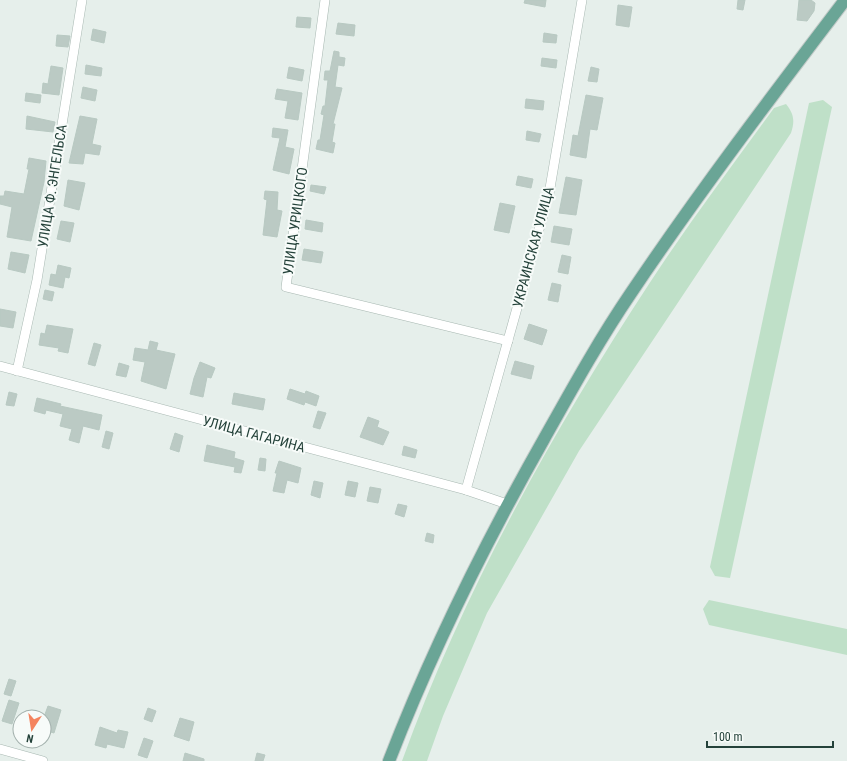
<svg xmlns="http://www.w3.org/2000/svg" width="847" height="761" viewBox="0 0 847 761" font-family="'Roboto Condensed',sans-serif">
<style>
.green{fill:#bfe0c8}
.building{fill:#bbcac4;stroke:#b8c9c2}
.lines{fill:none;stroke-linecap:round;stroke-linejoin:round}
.street-casing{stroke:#a8b8b2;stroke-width:10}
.primary-casing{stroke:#c2cac8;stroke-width:14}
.street{stroke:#fff;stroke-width:9}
.primary{stroke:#6aa596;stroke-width:12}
.labels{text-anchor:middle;stroke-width:4;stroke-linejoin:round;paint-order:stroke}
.street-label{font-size:14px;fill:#24423a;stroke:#f7fbf9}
</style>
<rect width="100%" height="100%" fill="#e6efeb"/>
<!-- green -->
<g class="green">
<polygon points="823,100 832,107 730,578 715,576 710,567 809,103"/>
<path d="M786 104C794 114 795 121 791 133L579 451 487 613 443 716 427 761H402C463 592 551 434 649 284 688 224 732 166 774 108Z"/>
<polygon points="709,600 847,629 847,655 709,625 703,609"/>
</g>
<!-- building -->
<g class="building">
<polygon points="525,0 546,0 545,7 524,3"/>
<polygon points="738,0 745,0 743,10 737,9"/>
<polygon points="799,0 811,0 815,3 814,11 807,21 797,20"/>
<polygon points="618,5 632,7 629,27 616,25"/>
<polygon points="297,17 311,18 310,28 296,27"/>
<polygon points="338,23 355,25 354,36 336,34"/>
<polygon points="93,29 106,32 104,43 91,40"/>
<polygon points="544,33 557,35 556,43 543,42"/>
<polygon points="57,35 70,36 68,47 56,46"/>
<polygon points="334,51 339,52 339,57 345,58 344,66 338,65 335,87 342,88 333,124 335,124 332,142 335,143 333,153 316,149 318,140 320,140 324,115 321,114 323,106 325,106 328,80 324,80 325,71 330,71"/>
<polygon points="542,58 557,60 556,68 541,66"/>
<polygon points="86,65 102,68 101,76 85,74"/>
<polygon points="51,66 63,68 59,95 42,93 43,83 48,84"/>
<polygon points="289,67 304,70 302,81 287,78"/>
<polygon points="591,67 599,69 597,82 588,81"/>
<polygon points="83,87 97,90 95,101 81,98"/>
<polygon points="277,89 302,93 298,120 285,118 288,101 275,99"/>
<polygon points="26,93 41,95 40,103 25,101"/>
<polygon points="586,95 603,98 597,130 590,129 586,158 570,155 573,135 578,136"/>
<polygon points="526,99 544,101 543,110 525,108"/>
<polygon points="27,116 55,122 53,132 26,129"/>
<polygon points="80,116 97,119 92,144 101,146 99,155 85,153 83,164 69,163"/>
<polygon points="273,128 288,130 285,147 294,149 289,174 273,170 280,138 272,137"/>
<polygon points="527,131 541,134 539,142 526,140"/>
<polygon points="29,158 46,161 44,182 31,241 7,237 12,207 0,204 0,196 4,196 5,191 24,194 29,169 27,169"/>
<polygon points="518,176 533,179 531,188 516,185"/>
<polygon points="566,177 582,180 576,215 559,213"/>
<polygon points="68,180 85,183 79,210 64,206"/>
<polygon points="311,185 326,187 324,194 310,191"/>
<polygon points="265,191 278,192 277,210 282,211 277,237 263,235 267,200 264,199"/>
<polygon points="500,203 515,206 509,233 494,230"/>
<polygon points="306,220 323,223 322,232 305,229"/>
<polygon points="61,221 74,223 70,242 57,239"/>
<polygon points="554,226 572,229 569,245 551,242"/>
<polygon points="304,249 323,252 321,263 302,260"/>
<polygon points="11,252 29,255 25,273 8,269"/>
<polygon points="562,255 571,257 568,274 558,272"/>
<polygon points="58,265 71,268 69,278 65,277 63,288 49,285 51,274 56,275"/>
<polygon points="552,283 561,285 558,302 548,300"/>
<polygon points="45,290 54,292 52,301 43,299"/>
<polygon points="0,309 16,312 13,328 0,326"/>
<polygon points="529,324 547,330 542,345 524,339"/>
<polygon points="47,325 73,329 68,353 58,351 59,348 39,345 41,333 45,334"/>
<polygon points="150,341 158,343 156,350 175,354 166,389 141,381 145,362 133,360 135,348 148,350"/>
<polygon points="94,343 101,345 95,366 88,364"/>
<polygon points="515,361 534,366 531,379 511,374"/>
<polygon points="200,362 215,368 211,378 207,377 203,397 190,394 194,378"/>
<polygon points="119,363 129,366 126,377 116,375"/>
<polygon points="290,389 305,394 306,391 319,396 316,406 305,402 304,405 287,399"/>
<polygon points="9,392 17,394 14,406 6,405"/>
<polygon points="234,393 265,399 263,410 232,404"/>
<polygon points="37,398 61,404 60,406 102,415 99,430 83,426 79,443 69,440 72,429 60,426 63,414 46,410 45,414 34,411"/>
<polygon points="318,411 326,413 320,429 313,427"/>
<polygon points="368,417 379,421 377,427 389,432 383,445 360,437"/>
<polygon points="106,431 113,433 109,449 102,447"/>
<polygon points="175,433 183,436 179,452 170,449"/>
<polygon points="207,445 235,452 234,458 244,461 241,473 234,472 235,467 204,461"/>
<polygon points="404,446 417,450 415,458 402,455"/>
<polygon points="260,458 266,459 265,471 258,470"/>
<polygon points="279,461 301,468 298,483 287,480 284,493 273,491 277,473 275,473"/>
<polygon points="314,481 323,483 320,498 311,495"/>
<polygon points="348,481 358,483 355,497 345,495"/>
<polygon points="370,487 381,489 378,503 367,501"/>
<polygon points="398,504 407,506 404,517 395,514"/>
<polygon points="427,533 434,535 433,543 425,541"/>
<polygon points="9,679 16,681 11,696 4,694"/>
<polygon points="9,700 19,703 12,724 2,721"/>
<polygon points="48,706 61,710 54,733 44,730 44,717"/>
<polygon points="148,708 156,711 152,722 144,719"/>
<polygon points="180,718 194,722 189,741 174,736"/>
<polygon points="100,727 117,733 118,730 128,732 124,748 107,744 106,748 95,745"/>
<polygon points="144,738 153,741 147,758 138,755"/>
<polygon points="185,753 204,759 204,761 183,761"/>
<polygon points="257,753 265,755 263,761 255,761"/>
</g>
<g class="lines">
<defs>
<g id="street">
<polyline points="325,0 286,287 508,341"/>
<polyline points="0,366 466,490 507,504"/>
<polyline points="17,371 37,280 82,0"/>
<polyline points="466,490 549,194 582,0"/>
<polyline points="0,749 43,761"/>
</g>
<path id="primary" d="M389 761C433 647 484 545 544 439 572 389 599 340 631 293 699 192 772 96 845 0"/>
</defs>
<!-- street casing -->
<use href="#street" class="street-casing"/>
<!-- primary casing -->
<use href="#primary" class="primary-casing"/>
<!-- street -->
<use href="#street" class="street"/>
<!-- primary -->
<use href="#primary" class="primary"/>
</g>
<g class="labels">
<!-- street labels -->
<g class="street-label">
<text transform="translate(52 186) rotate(-81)" y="5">УЛИЦА Ф. ЭНГЕЛЬСА</text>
<text transform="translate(295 221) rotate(-82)" y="5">УЛИЦА УРИЦКОГО</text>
<text transform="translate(533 247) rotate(-75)" y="5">УКРАИНСКАЯ УЛИЦА</text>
<text transform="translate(254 434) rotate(15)" y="5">УЛИЦА ГАГАРИНА</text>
</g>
</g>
<!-- north arrow -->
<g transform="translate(32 729) rotate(192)"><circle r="19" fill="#f7fbf9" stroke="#a3b1ad"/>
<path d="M0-3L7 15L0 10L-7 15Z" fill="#f4845f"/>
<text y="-6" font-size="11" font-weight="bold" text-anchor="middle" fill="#24423a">N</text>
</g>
<!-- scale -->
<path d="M707 741v6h126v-6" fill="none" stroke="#24423a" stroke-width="2"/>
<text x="713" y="741" font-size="12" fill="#24423a" stroke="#f7fbf9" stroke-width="3" paint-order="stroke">100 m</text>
</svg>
